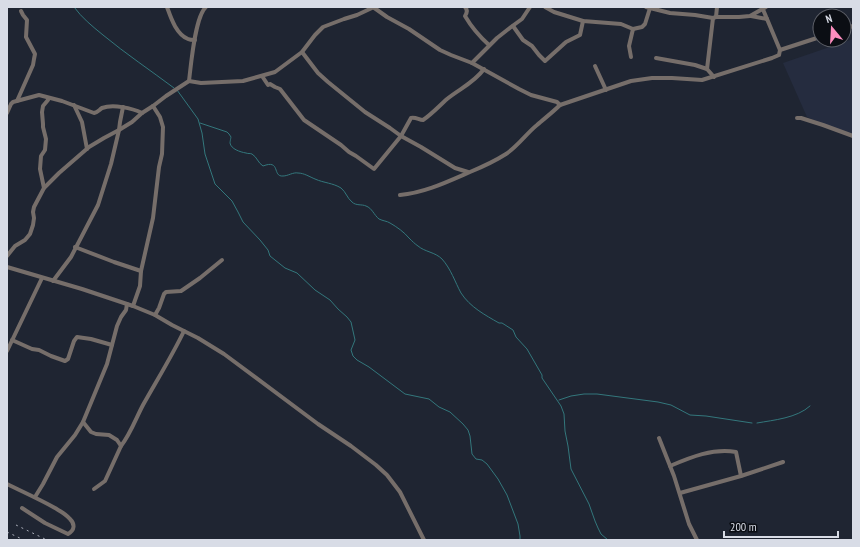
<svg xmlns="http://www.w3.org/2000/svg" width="860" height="547" viewBox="0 0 860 547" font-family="'PT Sans Narrow',sans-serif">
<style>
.built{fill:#252c3f}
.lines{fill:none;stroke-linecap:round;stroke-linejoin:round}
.stream{stroke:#33777c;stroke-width:1}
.minor{stroke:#766e6a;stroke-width:4}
.rail{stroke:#aaaeb9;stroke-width:1;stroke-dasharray:2 4;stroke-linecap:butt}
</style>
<rect width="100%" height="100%" fill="#1f2532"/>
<!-- built -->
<polygon class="built" points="853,39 853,137 807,117 783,63"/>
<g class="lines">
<!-- stream -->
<g class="stream">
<path d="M74 7C82 18 92 26 103 35 126 54 150 70 174 88"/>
<polyline points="177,90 198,119 202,133 205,154 215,184 232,201 238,212 243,222 260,240 268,250 270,256 285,268 297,273 315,290 330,300 338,309 347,317 351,322 355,340 351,350 353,356 357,360 369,367 405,394 429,399 439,407 450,412 463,424 468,430 470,436 472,454 476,459 482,460 487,464 498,479 507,495 518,524 520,536 520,540"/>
<path d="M200 123 227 132 229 134 231 137C231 137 230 142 230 143 231 149 240 152 246 153 249 154 249 153 252 154 257 157 258 163 263 166 281 159 272 177 283 176 288 176 293 172 298 173 304 173 310 177 315 179 324 183 333 183 341 188 346 192 347 198 352 202 356 206 362 204 366 206 372 208 374 215 379 219 383 221 387 221 390 223 397 227 404 232 409 238 412 241 415 244 418 246 425 252 435 252 442 259 451 269 455 282 461 293 470 307 485 315 499 323H502L513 330 516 337 527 349 542 375V378L561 406 564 414 565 431 568 446 571 469 589 504 595 521 598 528 601 534 608 540"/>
<polyline points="559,400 571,396 584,394 597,394 658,402 671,405 690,415 706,416 752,423"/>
<path d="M757 423C774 420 797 418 810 406"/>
</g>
<!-- minor -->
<g class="minor">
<path d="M167 7C171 18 176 34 188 39 190 40 192 40 195 40"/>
<polyline points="373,7 387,17 409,29 440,50 451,55 472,63 519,89 531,95 557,102 560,105"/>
<path d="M465 7C468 10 467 13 465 16 472 28 479 36 489 45"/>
<polyline points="545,7 554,12 583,21 621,24 633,29 642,27 645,24 650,8"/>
<polyline points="646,7 670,13 695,15 713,18 716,17 739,17 750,16 766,7"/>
<polyline points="762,7 780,50"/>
<polyline points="751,16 767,19"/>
<polyline points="716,17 717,7"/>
<polyline points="513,26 523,40 532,46 539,55 545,61 566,42 580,35 583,21"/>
<polyline points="844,29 853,26"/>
<polyline points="302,52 318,73 328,82 365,112 390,128 401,136 421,147 455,168 468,172"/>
<polyline points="631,57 629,46 633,29"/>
<polyline points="656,58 695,65 707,69 714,77"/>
<polyline points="472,63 497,38 511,27 522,19 530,7"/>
<polyline points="595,66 606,90"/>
<polyline points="707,69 713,18"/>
<path d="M262 76 268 85 270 84 275 87 280 89 304 120 341 145 349 152 356 156 374 169 401 136 411 118C416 117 419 120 423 120 432 114 439 106 447 99 459 89 474 83 484 69"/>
<polyline points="189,81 201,83 243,81 275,72 302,52 315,35 323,27 344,19 357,15 374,7"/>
<polyline points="17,101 33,65 34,59 35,54 26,37 27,20 23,15 21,11"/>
<polyline points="74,105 82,122 87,149"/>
<path d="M7 113 11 104 13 102 39 95 62 101 94 113C98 112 99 110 102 108 113 104 132 108 142 113"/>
<polyline points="797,118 801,118 823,125 853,136"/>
<polyline points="44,188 40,169 41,156 45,150 46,139 43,127 43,124 42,112 43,106 48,100 48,98"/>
<path d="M400 195C424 193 447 182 470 172 482 167 495 161 506 154 518 146 526 134 537 125 545 118 553 112 560 105L631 81 652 78H672L702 80 772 58 779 55 780 50 820 37"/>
<polyline points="75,247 114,262 141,271"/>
<polyline points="7,256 15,246 25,240 30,234 33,225 34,218 33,212 34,207 44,188 59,173 89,147 104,138 119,130 120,122 123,107"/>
<polyline points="7,267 82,289 133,306 155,315 172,325 198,338 224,354 318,424 351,446 376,465 387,475 400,492 424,540"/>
<path d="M53 281 71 257 98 205 111 164 119 130 132 122 142 113 153 106 166 96 189 81C191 65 195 16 206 7"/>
<polyline points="133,306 140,286 141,271 153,218 159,167 162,154 163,127 160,117 153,106"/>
<polyline points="155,315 159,308 164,294 166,292 181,291 184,289 200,278 222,260"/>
<polyline points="12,340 32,349 39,350 51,356 65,361 68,359 74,341 77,337 91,339 112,345"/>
<polyline points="7,351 42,278"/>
<polyline points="83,422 91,432 96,434 109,435 117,440 121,446 105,481 94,489"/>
<polyline points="659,438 674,476 689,524 697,540"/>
<path d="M121 446C131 433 136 418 143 405 157 380 172 356 184 331"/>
<path d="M670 466C691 457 713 448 736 452L741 476"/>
<path d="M7 484C23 492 39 499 55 508 60 511 66 514 70 519 75 524 75 530 68 534L45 523 22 508"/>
<polyline points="680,493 741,476 783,462"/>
<polyline points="35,497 43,484 57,457 75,435 83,422 107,364 117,326 121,317 126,310 127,304"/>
</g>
<!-- rail -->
<g class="rail">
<polyline points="16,525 47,540"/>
<polyline points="7,532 24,540"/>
</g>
</g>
<!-- border -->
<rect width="860" height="547" fill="none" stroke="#d8dce6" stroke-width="16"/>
<!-- north arrow -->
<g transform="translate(832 28) rotate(342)"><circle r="19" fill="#0b0e14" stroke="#5d6068"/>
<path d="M0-3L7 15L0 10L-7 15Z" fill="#fd8ebf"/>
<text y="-6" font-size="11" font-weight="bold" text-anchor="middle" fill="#d8dce6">N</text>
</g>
<!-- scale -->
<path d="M724 531v6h114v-6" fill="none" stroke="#d8dce6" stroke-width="2"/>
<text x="730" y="531" font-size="12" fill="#d8dce6" stroke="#0b0e14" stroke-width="3" paint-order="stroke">200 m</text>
</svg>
